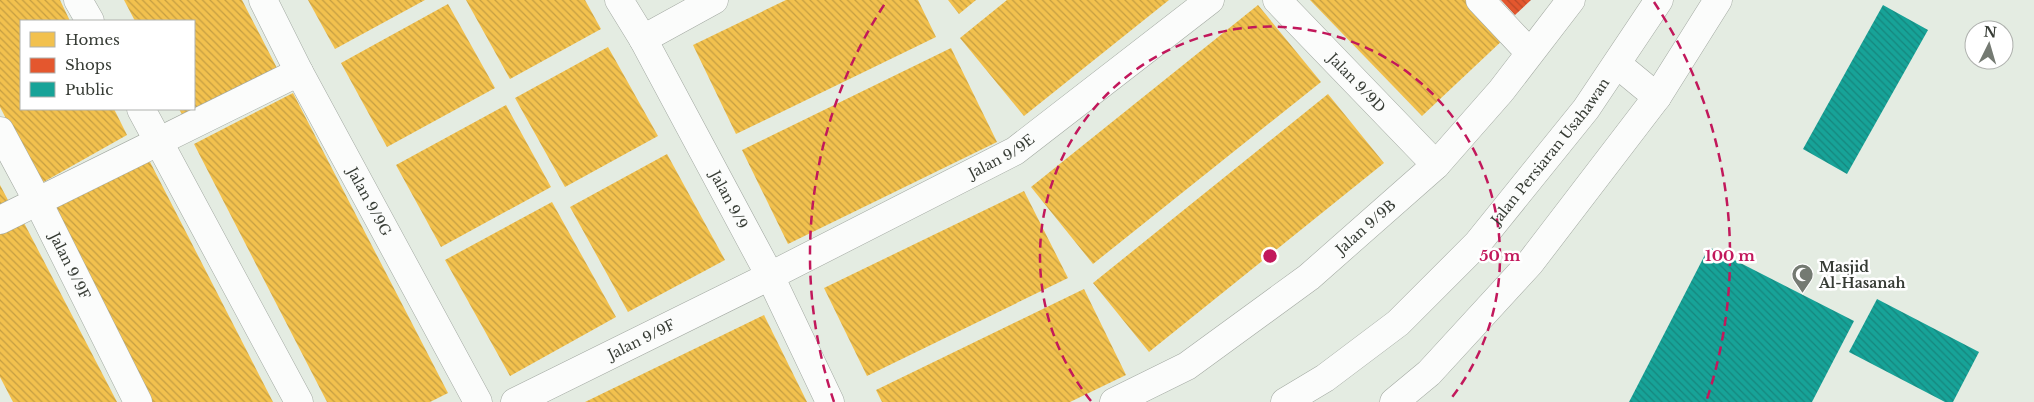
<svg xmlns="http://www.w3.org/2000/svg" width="2034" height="402" viewBox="0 0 2034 402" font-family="'Libre Baskerville',serif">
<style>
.homes{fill:url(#homes-back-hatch)}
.shops{fill:url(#shops-back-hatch)}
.public{fill:url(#public-back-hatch)}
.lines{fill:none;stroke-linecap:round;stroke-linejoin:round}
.minor-casing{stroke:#a3a9a2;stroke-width:29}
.minor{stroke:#fbfcfb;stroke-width:28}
.ring{fill:none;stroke:#c2185b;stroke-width:2.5;stroke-dasharray:9 6}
.labels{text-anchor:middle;stroke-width:5;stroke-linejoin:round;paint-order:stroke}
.street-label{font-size:14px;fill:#373c35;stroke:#fff}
.poi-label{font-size:14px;font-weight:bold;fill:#373c35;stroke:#fff;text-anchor:start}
.centre{fill:#c2185b;stroke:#fff;stroke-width:2.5}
.ring-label{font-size:15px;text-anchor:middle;font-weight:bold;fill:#c2185b;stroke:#fff;stroke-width:5;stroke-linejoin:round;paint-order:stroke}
</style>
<defs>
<pattern id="homes-back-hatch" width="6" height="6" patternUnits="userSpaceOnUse" patternTransform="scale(1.25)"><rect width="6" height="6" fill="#f2c14e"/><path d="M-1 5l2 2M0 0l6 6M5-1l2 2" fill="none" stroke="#c59e42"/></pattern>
<pattern id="shops-back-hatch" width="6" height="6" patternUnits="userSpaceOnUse" patternTransform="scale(1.25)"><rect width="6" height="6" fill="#e4572e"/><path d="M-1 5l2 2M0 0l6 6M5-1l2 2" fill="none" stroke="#ba4928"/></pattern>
<pattern id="public-back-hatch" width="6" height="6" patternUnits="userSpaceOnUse" patternTransform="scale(1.25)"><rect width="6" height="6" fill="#17a398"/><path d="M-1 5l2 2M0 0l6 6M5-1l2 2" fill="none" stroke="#16867d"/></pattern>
</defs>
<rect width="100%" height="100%" fill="#e4ece2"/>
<!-- homes -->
<g class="homes">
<polygon points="0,0 60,0 70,21 21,21 21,109 114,109 127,135 40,184 0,107"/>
<polygon points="124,0 242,0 278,70 184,118 179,109 194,109 194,21 135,21"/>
<polygon points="308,0 425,0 335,49"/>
<polygon points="466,0 585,0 601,29 510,79"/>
<polygon points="786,0 918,0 936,37 736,134 693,45"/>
<polygon points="948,0 976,0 959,14"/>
<polygon points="1007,0 1169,0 1024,116 960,38"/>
<polygon points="1310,0 1470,0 1506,37 1422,116"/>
<polygon points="448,4 495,88 387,147 341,63"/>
<polygon points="1258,5 1321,82 1093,264 1031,187"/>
<polygon points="608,47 658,136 565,187 515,98"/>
<polygon points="951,48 997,142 788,244 742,150"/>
<polygon points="293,93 448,393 430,402 327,402 194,144"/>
<polygon points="1328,94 1384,163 1149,352 1093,283"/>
<polygon points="506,105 551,187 441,247 396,165"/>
<polygon points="667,154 725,260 628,312 570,207"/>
<polygon points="148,158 273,402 146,402 46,210"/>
<polygon points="0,185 8,200 0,205"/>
<polygon points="1024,191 1068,278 867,376 824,288"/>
<polygon points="552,202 616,317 510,376 445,260"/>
<polygon points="22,219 117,402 13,402 0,377 0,231"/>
<polygon points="1084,289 1126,375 1070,402 882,402 876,390"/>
<polygon points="764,315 807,402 585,402"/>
</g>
<!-- shops -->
<polygon class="shops" points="1501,0 1531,0 1515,15"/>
<!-- public -->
<g class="public">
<polygon points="1883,5 1928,30 1847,174 1803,149"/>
<polygon points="1709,247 1854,321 1812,402 1629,402"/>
<polygon points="1877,299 1979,352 1953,402 1945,402 1849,352"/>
</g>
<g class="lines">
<defs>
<g id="minor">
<polyline points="78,0 90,21"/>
<path id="s1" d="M263 0 299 72 478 402"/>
<path id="s2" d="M619 0 643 39 770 276 830 402"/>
<path id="s3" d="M1277 0 1436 165"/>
<polyline points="1480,0 1529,52"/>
<polyline points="643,39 714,0"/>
<polyline points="1617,64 1657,97"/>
<polyline points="141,109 299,402"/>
<path id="s4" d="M0 131 37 200 138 402"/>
<polyline points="0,220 299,72"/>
<path id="s5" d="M515 402 770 276 1015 151 1210 0"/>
<path id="s6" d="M1114 402 1187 366 1309 277 1436 165 1501 91 1571 0"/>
<path id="s7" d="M1285 402 1325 378 1398 323 1477 244 1586 109 1659 0"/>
<polyline points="1394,402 1429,373 1530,263 1657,97 1718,0"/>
</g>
</defs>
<!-- minor casing -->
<use href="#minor" class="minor-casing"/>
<!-- minor -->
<use href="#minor" class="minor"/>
</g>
<!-- distance rings -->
<g class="ring">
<path d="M1091 401A230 230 0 1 1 1449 401"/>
<path d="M834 402A460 460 0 0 1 886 2M1654 2A460 460 0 0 1 1706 402"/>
</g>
<!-- icons -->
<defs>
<symbol id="mosque-pin" viewBox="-11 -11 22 30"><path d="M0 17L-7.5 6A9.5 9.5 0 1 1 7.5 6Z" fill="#747a72" stroke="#fff"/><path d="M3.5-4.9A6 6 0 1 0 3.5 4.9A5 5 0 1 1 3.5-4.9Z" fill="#fff"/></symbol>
</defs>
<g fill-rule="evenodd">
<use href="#mosque-pin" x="1790" y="262" width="25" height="34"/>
</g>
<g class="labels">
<!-- street labels -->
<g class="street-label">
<text dy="5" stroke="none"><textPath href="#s3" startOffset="115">Jalan 9/9D</textPath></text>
<text dy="5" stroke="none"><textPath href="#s7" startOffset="368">Jalan Persiaran Usahawan</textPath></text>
<text dy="5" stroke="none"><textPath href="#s5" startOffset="545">Jalan 9/9E</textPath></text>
<text dy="5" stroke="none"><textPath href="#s2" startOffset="228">Jalan 9/9</textPath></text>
<text dy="5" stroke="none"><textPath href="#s1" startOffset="228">Jalan 9/9G</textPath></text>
<text dy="5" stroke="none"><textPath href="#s6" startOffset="308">Jalan 9/9B</textPath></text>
<text dy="5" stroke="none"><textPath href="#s4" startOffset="152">Jalan 9/9F</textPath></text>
<text dy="5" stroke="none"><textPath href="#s5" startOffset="141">Jalan 9/9F</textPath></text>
</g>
<!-- poi labels -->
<g class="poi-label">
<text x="1819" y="272">Masjid<tspan x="1819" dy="16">Al-Hasanah</tspan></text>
</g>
</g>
<circle cx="1270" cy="256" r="8" class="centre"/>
<g class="ring-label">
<text x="1500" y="261">50 m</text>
<text x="1730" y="261">100 m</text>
</g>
<!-- legend -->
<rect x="20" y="20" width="175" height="90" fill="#ffffff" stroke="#afb1ae"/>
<rect x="30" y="32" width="25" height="15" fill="#f2c14e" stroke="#afb1ae"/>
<text x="65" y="45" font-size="15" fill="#373c35">Homes</text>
<rect x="30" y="58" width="25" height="15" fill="#e4572e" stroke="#afb1ae"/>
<text x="65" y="70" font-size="15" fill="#373c35">Shops</text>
<rect x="30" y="82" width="25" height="15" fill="#17a398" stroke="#afb1ae"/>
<text x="65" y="95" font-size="15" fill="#373c35">Public</text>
<!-- north arrow -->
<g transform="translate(1989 45) rotate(5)"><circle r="24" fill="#ffffff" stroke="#afb1ae"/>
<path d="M0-4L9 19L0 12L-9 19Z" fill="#747a72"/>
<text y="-8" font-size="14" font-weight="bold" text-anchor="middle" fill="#373c35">N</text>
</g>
</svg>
